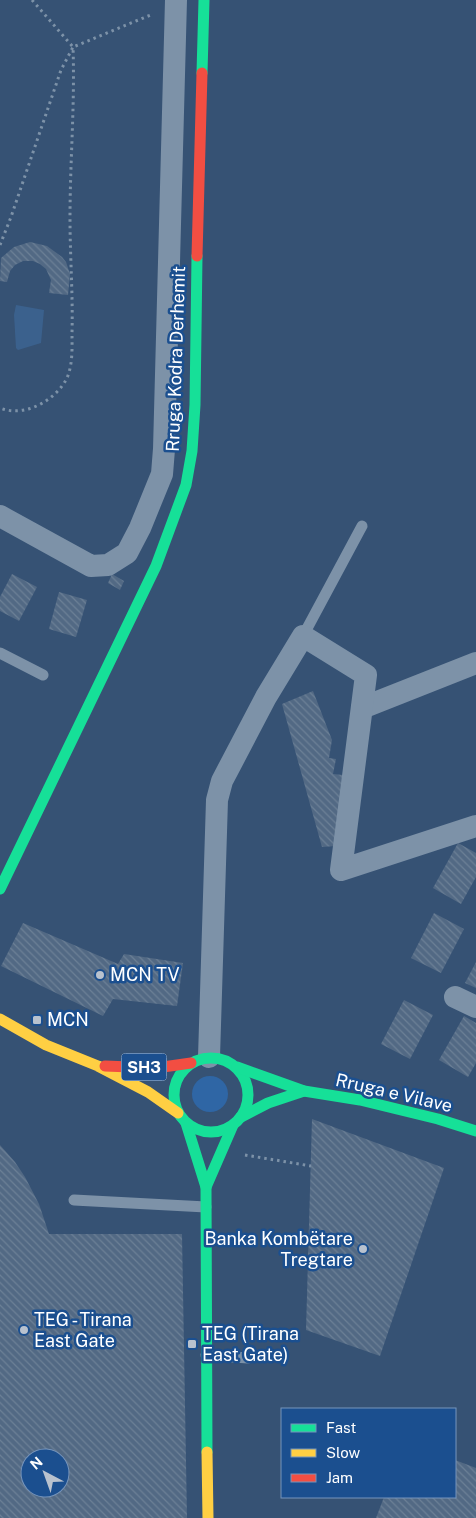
<svg xmlns="http://www.w3.org/2000/svg" width="476" height="1518" viewBox="0 0 476 1518" font-family="'Public Sans',sans-serif">
<style>
.green{fill:#2f66a5}
.water{fill:#3b618d}
.building{fill:url(#building-back-hatch);fill-rule:evenodd}
.lines{fill:none;stroke-linecap:round;stroke-linejoin:round}
.path{stroke:#7d92a8;stroke-width:3;stroke-dasharray:2.5 4;stroke-linecap:butt}
.lane{stroke:#7d92a8;stroke-width:11}
.street{stroke:#7d92a8;stroke-width:22}
.fast{stroke:#16e098;stroke-width:11}
.slow{stroke:#ffcf43;stroke-width:11}
.jam{stroke:#f24e42;stroke-width:11}
.poi-dot{fill:#b9c2ce;stroke:#1b4f8f;stroke-width:2}
.labels{text-anchor:middle;stroke-width:5;stroke-linejoin:round;paint-order:stroke}
.shield{fill:#1b4f8f;stroke:#bbcadd;stroke-width:1}
.shield-label{font-size:16px;font-weight:bold;fill:#fff}
.street-label{font-size:18px;fill:#fff;stroke:#1b4f8f}
.poi-label{font-size:18px;fill:#fff;stroke:#1b4f8f;text-anchor:start}
</style>
<defs>
<pattern id="building-back-hatch" width="6" height="6" patternUnits="userSpaceOnUse" patternTransform="scale(1.25)"><rect width="6" height="6" fill="#526984"/><path d="M-1 5l2 2M0 0l6 6M5-1l2 2" fill="none" stroke="#6c8096"/></pattern>
</defs>
<rect width="100%" height="100%" fill="#365274"/>
<!-- green -->
<circle class="green" cx="210" cy="1094" r="18"/>
<!-- water -->
<polygon class="water" points="16,305 44,310 41,343 18,350 16,348 14,315"/>
<!-- building -->
<g class="building">
<polygon points="30,242 47,246 62,257 66,262 70,274 68,295 49,293 51,280 46,269 40,264 33,261 23,261 15,265 10,271 7,282 0,281 1,258 14,247"/>
<polygon points="12,574 37,587 19,621 0,611 0,597"/>
<polygon points="112,574 124,581 120,590 108,583"/>
<polygon points="59,592 87,600 76,637 49,629"/>
<polygon points="313,691 332,740 329,758 336,759 333,774 343,775 336,846 322,847 282,704"/>
<polygon points="458,843 476,853 476,877 461,904 433,888"/>
<polygon points="434,913 464,929 441,973 411,958"/>
<polygon points="23,923 118,964 124,954 183,963 177,1006 113,999 103,1016 1,966"/>
<polygon points="476,962 476,988 465,983"/>
<polygon points="404,1000 433,1015 410,1059 381,1044"/>
<polygon points="464,1016 476,1023 476,1063 468,1077 439,1060"/>
<polygon points="312,1119 444,1168 380,1356 306,1330"/>
<path d="M0 1145 15 1162 25 1177 39 1204 49 1234H182L187 1518H0ZM30 1458H60V1488H30Z"/>
<polygon points="455,1460 476,1468 476,1518 376,1518 384,1497 455,1497"/>
</g>
<g class="lines">
<!-- path -->
<g class="path">
<polyline points="32,0 73,47 153,14"/>
<path d="M0 245 11 217 61 70 73 47C75 104 70 161 70 218 70 257 73 294 72 333 72 347 73 364 67 378 56 400 25 418 0 408"/>
<polyline points="245,1155 311,1166"/>
</g>
<!-- lane -->
<g class="lane">
<polyline points="303,636 362,526"/>
<polyline points="0,653 43,675"/>
<polyline points="74,1200 206,1207"/>
<polyline points="206,1355 248,1358"/>
</g>
<!-- street -->
<g class="street">
<polyline points="0,516 91,566 108,565 127,553 140,528 162,474 164,449 176,0"/>
<polyline points="362,708 476,663"/>
<polyline points="455,997 476,1007"/>
<polyline points="209,1057 217,800 222,781 266,697 303,636 366,675 341,870 476,826"/>
</g>
<!-- fast -->
<g class="fast">
<polyline points="202,73 204,0"/>
<polyline points="0,889 156,566 186,485 192,451 195,405 197,256"/>
<circle cx="211" cy="1095" r="37"/>
<polyline points="237,1067 304,1091 360,1100 438,1119 476,1131"/>
<polyline points="241,1117 268,1103 304,1091"/>
<polyline points="186,1123 206,1187 207,1452"/>
<polyline points="206,1187 233,1125"/>
</g>
<!-- slow -->
<g class="slow">
<polyline points="0,1019 46,1045 98,1066 148,1092 178,1113"/>
<polyline points="207,1452 208,1518"/>
</g>
<!-- jam -->
<g class="jam">
<polyline points="197,256 202,73"/>
<polyline points="105,1066 156,1068 191,1063"/>
</g>
</g>
<!-- markers -->
<g class="poi-dot">
<circle cx="100" cy="975" r="5"/>
<rect x="32" y="1015" width="10" height="10" rx="2.5"/>
<circle cx="363" cy="1249" r="5"/>
<circle cx="24" cy="1330" r="5"/>
<rect x="187" y="1339" width="10" height="10" rx="2.5"/>
</g>
<g class="labels">
<!-- shield labels -->
<rect class="shield" x="121.5" y="1053.5" width="45" height="27" rx="4"/>
<g class="shield-label">
<text x="144" y="1073">SH3</text>
</g>
<!-- street labels -->
<g class="street-label">
<text transform="translate(176 359) rotate(-88)" y="6">Rruga Kodra Derhemit</text>
<text transform="translate(394 1093) rotate(13)" y="6">Rruga e Vilave</text>
</g>
<!-- poi labels -->
<g class="poi-label">
<text x="110" y="981">MCN TV</text>
<text x="47" y="1026">MCN</text>
<text x="353" y="1245" text-anchor="end">Banka Kombëtare<tspan x="353" dy="21">Tregtare</tspan></text>
<text x="34" y="1326">TEG - Tirana<tspan x="34" dy="21">East Gate</tspan></text>
<text x="202" y="1340">TEG (Tirana<tspan x="202" dy="21">East Gate)</tspan></text>
</g>
</g>
<!-- legend -->
<rect x="281" y="1408" width="175" height="90" fill="#1b4f8f" stroke="#7695bc"/>
<rect x="291" y="1424" width="25" height="8" fill="#16e098" stroke="#7695bc"/>
<text x="326" y="1433" font-size="15" fill="#ffffff">Fast</text>
<rect x="291" y="1449" width="25" height="8" fill="#ffcf43" stroke="#7695bc"/>
<text x="326" y="1458" font-size="15" fill="#ffffff">Slow</text>
<rect x="291" y="1474" width="25" height="8" fill="#f24e42" stroke="#7695bc"/>
<text x="326" y="1483" font-size="15" fill="#ffffff">Jam</text>
<!-- north arrow -->
<g transform="translate(45 1473) rotate(319)"><circle r="24" fill="#1b4f8f" stroke="#7695bc"/>
<path d="M0-4L9 19L0 12L-9 19Z" fill="#b9c2ce"/>
<text y="-8" font-size="14" font-weight="bold" text-anchor="middle" fill="#ffffff">N</text>
</g>
</svg>
